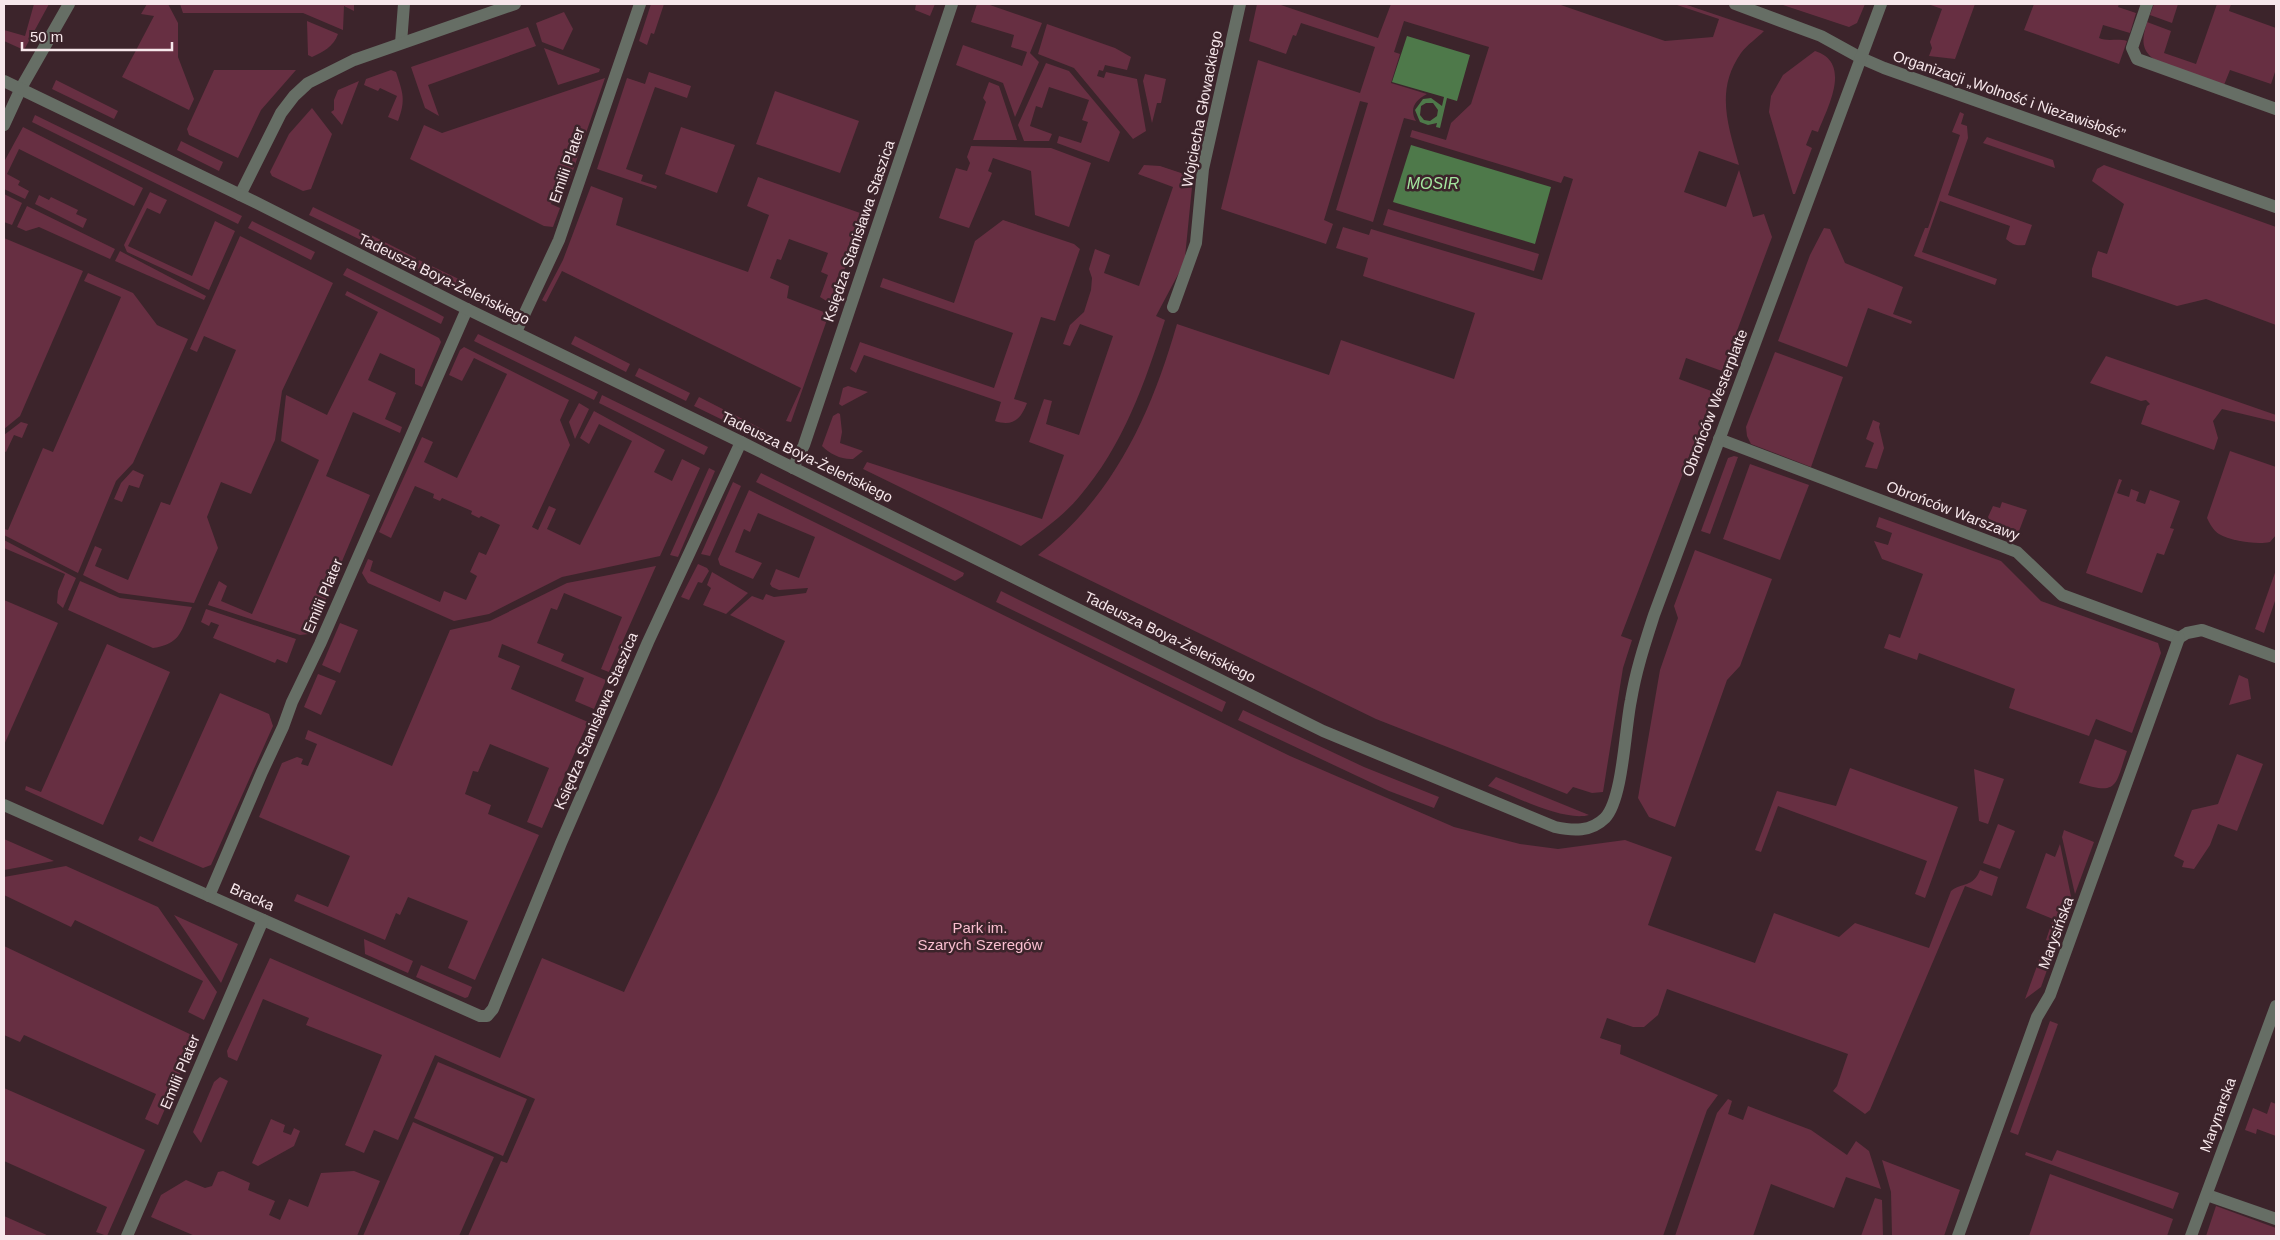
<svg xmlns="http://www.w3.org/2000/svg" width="2280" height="1240" viewBox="0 0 2280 1240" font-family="Arial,sans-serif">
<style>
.green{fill:#672f42}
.water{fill:#4e794a;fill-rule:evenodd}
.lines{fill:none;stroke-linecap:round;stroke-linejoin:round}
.minor{stroke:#666e65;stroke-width:12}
.tertiary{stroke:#666e65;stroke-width:12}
.labels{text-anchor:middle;stroke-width:5;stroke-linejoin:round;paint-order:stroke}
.street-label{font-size:15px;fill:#f7e7eb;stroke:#3c242b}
.park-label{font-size:15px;fill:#fabfd0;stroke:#3c242b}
.water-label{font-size:16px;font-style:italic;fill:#a4e69f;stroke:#3c242b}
</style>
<rect width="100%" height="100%" fill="#3c242b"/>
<!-- green -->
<g class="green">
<polygon points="34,4 49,4 24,50 4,41 4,30 25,36"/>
<polygon points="147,4 168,4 178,23 178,57 194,99 189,110 122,77 154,16 141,14"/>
<polygon points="180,4 354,4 354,11 344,6 343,30 303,13 183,13"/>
<polygon points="651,4 664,4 654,34 651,33 647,45 639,41"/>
<polygon points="916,4 935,4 930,16 915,10"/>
<polygon points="977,4 987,4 1042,23 1030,53 1039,62 1015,117 1003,83 956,65 963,45 1022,66 1027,52 1011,47 1014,35 971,22"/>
<path d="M1257 4H1278L1378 38 1391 4H1558L1665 41 1713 37 1719 19 1674 4H1684L1764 31C1757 38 1747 45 1741 53 1715 90 1728 125 1739 165L1699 151 1684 192 1726 207 1739 170 1753 217 1764 214 1772 237 1722 371 1686 358 1679 379 1714 392 1621 636 1632 640 1623 668 1603 792 1592 793 1573 787 1567 794 1376 719 1038 555C1114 496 1151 414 1177 324L1329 375 1341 340 1454 379 1475 313 1363 276 1368 258 1336 248 1343 227 1369 235 1371 229 1542 280 1573 179 1564 176 1561 183 1410 137 1412 130 1446 140 1451 123 1471 104 1489 47 1404 21 1394 52 1400 54 1391 83 1427 94C1415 100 1409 109 1416 121L1404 118 1373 222 1336 210 1368 103 1360 101 1324 220 1333 224 1326 244 1221 209 1258 60 1360 93 1375 47 1301 23 1296 36 1293 35 1286 54 1249 41Z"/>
<polygon points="1780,4 1865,4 1857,23 1849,27"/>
<polygon points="1928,4 1975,4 1955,59 1929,56 1932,48 1930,42 1942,9"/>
<path d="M2034 4H2119L2118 7 2136 13 2130 33 2103 25 2099 38C2108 42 2117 38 2127 41L2119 64 2024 30Z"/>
<polygon points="2154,4 2178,4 2172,23 2150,15"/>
<path d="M2217 4H2231L2229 11 2276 28V69L2271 84 2230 70 2224 85 2157 61C2140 51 2142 39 2147 22L2171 31 2164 53 2196 64Z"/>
<polygon points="564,12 573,29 563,50 542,42 536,23"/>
<path d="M307 21 338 34C334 46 323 52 312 57L308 55Z"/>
<polygon points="1047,24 1115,48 1131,57 1127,70 1105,65 1103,71 1099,70 1097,76 1104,78 1106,72 1137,79 1146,131 1133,139 1074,68 1038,54"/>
<polygon points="528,27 536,46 428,85 439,116 425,108 411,67"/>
<polygon points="544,48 600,69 599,72 558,85"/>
<path d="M1815 51C1853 63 1827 108 1818 132L1812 130 1806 145 1812 148 1795 194H1793L1769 112 1771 96 1783 75Z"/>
<polygon points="1046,63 1069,71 1120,132 1109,162 1057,143 1059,136 1081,143 1088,122 1082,120 1089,100 1049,87 1042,108 1036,106 1030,126 1052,134 1049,141 1024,141 1018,125"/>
<polygon points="214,70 296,70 261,110 238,158 189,135 187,129"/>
<path d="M391 70 396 72C403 93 406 100 398 121L388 117 397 96 380 88 378 91 364 85 366 79Z"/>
<polygon points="649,72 691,86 687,98 655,87 626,169 643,175 641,181 657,186 656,189 597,169 627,78 645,84"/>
<polygon points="1145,74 1166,79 1161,103 1157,103 1152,123 1143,81"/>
<polygon points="605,78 568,185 559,182 551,204 560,208 553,227 544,226 410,159 424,125 442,133"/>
<polygon points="56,80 118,111 114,119 52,89"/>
<polygon points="359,81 342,125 331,112 334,110 334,100 338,90"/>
<polygon points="989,82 999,86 1017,140 973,140 986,102 983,98"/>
<polygon points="775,91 859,121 840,173 756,144"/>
<polygon points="312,108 332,134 311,189 303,191 272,176 270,172 289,134"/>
<path d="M1960 112 1964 114 1961 124 1967 126 1968 138 1948 195 2032 225 2025 245C2017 246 2013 245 2006 239L2010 226 1940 201 1922 252 1997 279 1995 285 1914 256 1925 228H1928L1960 135 1952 132Z"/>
<polygon points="35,115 242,216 238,224 32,122"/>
<polygon points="23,127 143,188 134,206 19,149 7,174 20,181 18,185 29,191 25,199 4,189 4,162"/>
<polygon points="681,127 735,145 717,193 665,174"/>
<polygon points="1987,137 2053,160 2055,168 1983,143"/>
<polygon points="181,141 223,162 219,171 177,150"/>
<polygon points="971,146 1051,148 1091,163 1069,227 1035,215 1031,171 993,158 988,171 992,173 990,178 969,228 939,218 956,168 967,171 970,163 967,157"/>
<path d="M1144 165 1160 166 1193 177 1185 257 1182 267 1156 316 1165 320C1145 383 1123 446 1079 497 1063 516 1042 531 1021 546L863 469 867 462 1042 519 1064 455 1029 442 1044 399 1052 401 1046 424 1079 435 1113 336 1080 324 1070 346 1063 344 1070 325 1084 312 1091 290 1092 278 1089 269 1095 249 1110 255 1104 273 1139 286 1173 187 1138 174Z"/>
<polygon points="2104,165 2276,227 2276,325 2206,299 2177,306 2092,277 2092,269 2098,251 2107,254 2124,204 2092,181 2097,169"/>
<polygon points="758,177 863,214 833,305 820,297 828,275 821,272 828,253 789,239 781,260 777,259 770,278 789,286 787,298 829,314 791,422 786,421 801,388 562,271 546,302 542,300 563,260 591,186 623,198 616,225 748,272 769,215 747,206"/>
<polygon points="150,192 167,200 160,214 147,208 128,246 192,276 215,221 235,231 209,290 127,252 124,245"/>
<polygon points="4,194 22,203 12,225 4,222"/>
<polygon points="39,195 49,200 51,197 78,210 76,214 87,219 83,228 35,204"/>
<polygon points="27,206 115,249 110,259 39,227 26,231 17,227"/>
<polygon points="313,207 364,232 361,240 309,215"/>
<polygon points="1388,209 1539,254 1534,271 1383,225"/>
<path d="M1003 220 1074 244 1080 249 1055 321 1041 317 1014 399 1027 403C1021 419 1013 427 995 421L1001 402 864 355 856 373 850 369 860 342 994 388 1013 333 880 287 883 278 954 303 975 241Z"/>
<polygon points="252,221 315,252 311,260 248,228"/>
<polygon points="1824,228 1830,229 1845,263 1903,287 1893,314 1912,321 1911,324 1868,308 1847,367 1778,341 1810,255"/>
<polygon points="367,233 416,258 412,266 363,241"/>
<polygon points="240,236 333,283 282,391 275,440 251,494 221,482 207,517 218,548 194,603 119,593 83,575 95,546 102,549 95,566 128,580 161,502 170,505 236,350 204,336 197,352 190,349"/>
<polygon points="4,238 83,271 20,416 4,429"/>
<polygon points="120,251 206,296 204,300 115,261"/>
<polygon points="419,260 465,282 461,290 415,267"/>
<polygon points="347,268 437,313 444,317 441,324 343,275"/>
<polygon points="88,273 133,293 157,325 188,339 133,463 116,481 78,573 4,535 4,529 8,530 43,448 53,452 121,297 84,281"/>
<polygon points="347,291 439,338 441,342 422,387 415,384 415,369 380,353 368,380 396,393 385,419 402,427 400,433 353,412 326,476 370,495 313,630 309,634 300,635 208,605 219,581 227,586 221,601 252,614 319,460 281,441 286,395 327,415 378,312 345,295"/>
<polygon points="478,334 598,392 594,400 474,341"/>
<polygon points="575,336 630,364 626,372 571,344"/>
<polygon points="464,347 569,400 560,420 570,445 532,527 538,530 549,506 556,509 547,529 580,545 632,441 599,424 589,444 580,438 594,411 665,450 654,472 672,481 682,459 700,468 660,556 562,577 489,614 454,621 368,583 362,573 368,559 373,561 370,571 440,602 444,591 466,600 477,576 470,572 479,552 486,555 500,525 481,516 479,518 471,514 472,511 442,498 440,501 433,498 434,494 415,486 391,538 379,532 422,437 433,442 424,462 457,478 507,374 474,358 462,381 449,375 460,350"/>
<polygon points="1775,352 1843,377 1811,467 1751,444 1747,436 1746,427"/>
<polygon points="2106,356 2276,415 2276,422 2222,409 2213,421 2218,438 2214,450 2141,424 2147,406 2150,404 2146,400 2141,401 2090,383"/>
<polygon points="639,368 690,393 686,401 635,376"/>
<polygon points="848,386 868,392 842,406 839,404 843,388"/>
<polygon points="602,395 708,447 704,455 599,403"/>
<polygon points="699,397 768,432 764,440 694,406"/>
<polygon points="579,403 589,409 575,439 569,422"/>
<path d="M838 413 840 414 842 432 840 443 863 451 853 459C842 460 830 454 822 446L833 416Z"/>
<polygon points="1873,420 1880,423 1879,427 1884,448 1877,469 1865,467 1874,443 1866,439"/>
<polygon points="21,422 28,424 22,438 14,435 6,452 4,451 4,435"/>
<path d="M2230 451 2276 467V535L2270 542C2257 545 2231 541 2219 534 2213 530 2210 524 2207 518Z"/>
<polygon points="1734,456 1738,457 1710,534 1701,531 1728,458"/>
<polygon points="1750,464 1809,485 1780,560 1723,539"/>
<polygon points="709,468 715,471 678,557 670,555"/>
<polygon points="133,470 144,475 139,488 129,485 122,502 114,499 121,483"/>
<polygon points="761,473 964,573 963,576 955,581 756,482"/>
<polygon points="2119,479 2122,480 2117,493 2129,497 2131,489 2139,492 2136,501 2145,504 2150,490 2180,501 2170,528 2174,529 2164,555 2157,553 2142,593 2086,573"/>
<polygon points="733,482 741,486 710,556 701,554"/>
<path d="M749 490 1290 756 1454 827 1520 844 1558 849 1625 840 1672 857 1648 925 1755 963 1774 913 1839 937 1855 923 1929 948 1951 891C1962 882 1973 888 1980 870L1998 877 1992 896 1965 886 1870 1110 1865 1114 1833 1091 1837 1086 1848 1054 1667 989 1658 1015 1644 1027H1633L1607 1018 1600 1038 1621 1045 1620 1054 1718 1095 1707 1110 1663 1236H468L501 1161 507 1163 535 1099 435 1055 398 1140 374 1130 364 1153 345 1145 382 1055 306 1025 309 1018 263 999 237 1061 228 1057 227 1051 270 958 500 1058 542 958 624 992 718 792 785 641 730 615 752 596 763 600 766 594 774 597 806 593 808 588 779 590 772 587 770 584 776 569 799 578 815 537 758 513 750 532 744 529 735 552 762 563 753 579 720 565 718 559Z"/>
<path d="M2002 502 2027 510 2019 531 2009 537C1997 533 1993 528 1988 517L1993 506 2000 508Z"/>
<polygon points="1879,517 2001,561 2041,601 2158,643 2161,653 2132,733 2096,719 2089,736 2009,708 2015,689 1919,653 1917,660 1884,648 1889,634 1900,638 1923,574 1882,559 1874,541 1888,545 1892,533 1876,527"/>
<polygon points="4,540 76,578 63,608 57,603 58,591 65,574 4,548"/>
<polygon points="1695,550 1772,579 1740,666 1727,680 1675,827 1649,817 1638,798 1660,670 1678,618 1674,606"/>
<polygon points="698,564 707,568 709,571 702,583 698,582 689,600 681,597"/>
<polygon points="656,566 609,672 601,669 622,617 564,593 557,610 551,608 537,643 564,654 561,661 606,680 594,709 575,701 584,678 502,644 498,657 520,666 511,689 588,722 542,828 527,822 549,768 490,744 478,772 473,771 465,794 491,805 488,814 539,835 475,980 448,968 468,921 408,897 400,915 396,913 385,940 294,901 297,894 328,907 350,856 259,817 282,763 297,757 303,759 301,764 308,766 317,744 305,739 308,730 392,766 450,630 490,621 567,583"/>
<polygon points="2276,570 2276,598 2264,633 2255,629"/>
<polygon points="712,572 748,593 726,614 703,605 711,588 707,585"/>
<path d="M80 581 120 598 192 607C181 631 181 644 153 648L68 610Z"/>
<polygon points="1001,591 1226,702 1222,712 996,602"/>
<polygon points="4,600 58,623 4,745"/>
<polygon points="206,609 296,639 287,663 277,659 275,663 213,638 219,625 211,622 209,626 201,622"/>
<polygon points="340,623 358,630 340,673 322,665"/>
<polygon points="107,644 170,672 103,825 25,790 26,786 41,792"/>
<polygon points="318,674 336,681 321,715 304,707"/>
<polygon points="2239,675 2248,679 2251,699 2229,705"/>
<polygon points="220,693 269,714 273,726 211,865 203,868 138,840 140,836 153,842"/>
<polygon points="1243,710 1364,767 1439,797 1434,808 1389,791 1238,720"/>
<path d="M2095 739 2127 751C2115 785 2119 796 2079 783Z"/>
<polygon points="2237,754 2263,764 2237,831 2218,824 2210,845 2194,869 2182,867 2184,861 2174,856 2192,810 2218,804"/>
<polygon points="1850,768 1958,807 1925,898 1915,894 1927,861 1778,806 1761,852 1755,850 1777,791 1836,806"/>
<polygon points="1974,769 2004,779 1988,824 1979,821"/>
<path d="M1496 777 1589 815C1564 822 1514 796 1488 786Z"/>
<polygon points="1998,824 2015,831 2000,869 1983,863"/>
<polygon points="2064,830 2094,842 2075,894 2062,837"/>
<polygon points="4,839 54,861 4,870"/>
<polygon points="2060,844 2072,901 2057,944 2046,940 2053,919 2026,908 2046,853 2055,857"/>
<polygon points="66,866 158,907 217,992 204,1020 188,1012 203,981 75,920 71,927 4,895 4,877"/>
<polygon points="174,915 238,944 221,983"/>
<polygon points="364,939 413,961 408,973 365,954"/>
<polygon points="4,946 196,1037 158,1125 145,1119 156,1094 24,1035 20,1042 4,1035"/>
<polygon points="2041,955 2051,959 2041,987 2025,999"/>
<polygon points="421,965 472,987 468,997 465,998 416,977"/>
<polygon points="2050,1021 2058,1024 2018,1135 2010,1132"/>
<polygon points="438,1062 527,1099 503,1156 414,1118"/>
<polygon points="220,1077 228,1081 201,1143 193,1132 214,1082"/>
<polygon points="4,1088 145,1150 107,1236 96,1232 107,1207 4,1161"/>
<polygon points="1728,1099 1732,1101 1728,1114 1743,1120 1748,1106 1811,1130 1847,1155 1856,1141 1869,1151 1881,1189 1846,1177 1834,1208 1771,1184 1753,1236 1675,1236 1717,1113"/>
<polygon points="2271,1102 2276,1104 2276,1136 2257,1129 2256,1134 2245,1130 2253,1108 2267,1114"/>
<polygon points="271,1119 285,1125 283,1132 291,1135 294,1128 300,1131 294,1146 258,1166 252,1163"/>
<polygon points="413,1122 494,1157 459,1236 363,1236"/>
<polygon points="2057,1150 2179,1193 2173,1209 2025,1155 2026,1152 2052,1161"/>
<polygon points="1882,1160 1960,1190 1944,1236 1892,1236 1891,1192"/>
<polygon points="223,1171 250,1183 248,1190 275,1201 269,1215 280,1220 289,1199 308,1207 321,1173 354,1171 380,1181 357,1236 195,1236 151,1217 161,1195 186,1180 205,1188 212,1186 218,1172"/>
<polygon points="2050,1174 2173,1219 2167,1236 2029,1236"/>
<polygon points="1875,1198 1882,1200 1883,1236 1861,1236"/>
<polygon points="2216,1206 2276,1228 2276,1236 2206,1236"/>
<polygon points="4,1216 49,1236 4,1236"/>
</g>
<!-- water -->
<g class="water">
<path d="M1407 36 1470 55 1457 101 1447 98 1440 128 1436 127 1437 123 1428 125 1420 122 1415 110 1423 99 1431 98 1442 106 1444 97 1392 82ZM1426 103H1433L1438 110 1437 116 1430 121 1424 120 1420 115 1421 106Z"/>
<polygon points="1411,145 1551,187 1535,244 1393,202"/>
</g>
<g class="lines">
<!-- minor -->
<g class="minor">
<polyline points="1735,4 1821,36 1861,58 1884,68 2276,207"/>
<polyline points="2147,4 2132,48 2137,59 2276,109"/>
<polyline points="401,43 404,4"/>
<polyline points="4,125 21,88 69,4"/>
<polyline points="240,195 281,113 294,96 308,83 354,60 515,4"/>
<polyline points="1173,307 1196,243 1203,169 1240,4"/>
<polyline points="516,332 559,240 640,4"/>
<polyline points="1719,439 2017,552 2062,595 2179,638"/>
<polyline points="793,468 804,445 952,4"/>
<polyline points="2179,638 2187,633 2202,630 2276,657"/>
<polyline points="4,805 480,1016 487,1016 493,1009 561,843 648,642 741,442"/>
<polyline points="209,896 262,772 283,727 292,702 320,644 467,309"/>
<polyline points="2207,1195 2276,1219"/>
<polyline points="127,1236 263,920"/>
<polyline points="1958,1236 2037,1017 2050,995 2179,638"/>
<polyline points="2191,1236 2276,1006"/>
</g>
<!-- tertiary -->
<path class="tertiary" d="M4 81 255 202 467 309 741 442 1323 731 1555 827C1573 831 1591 832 1605 818 1623 799 1625 728 1631 700 1636 670 1645 643 1654 615L1881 4"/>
</g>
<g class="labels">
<!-- street labels -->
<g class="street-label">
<text transform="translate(2009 95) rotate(19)" y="5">Organizacji „Wolność i Niezawisłość”</text>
<text transform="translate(1202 109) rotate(-79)" y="5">Wojciecha Głowackiego</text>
<text transform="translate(567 165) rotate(-71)" y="5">Emilii Plater</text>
<text transform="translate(859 231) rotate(-71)" y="5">Księdza Stanisława Staszica</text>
<text transform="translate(444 279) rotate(26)" y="5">Tadeusza Boya-Żeleńskiego</text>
<text transform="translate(1715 403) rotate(-69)" y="5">Obrońców Westerplatte</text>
<text transform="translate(807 457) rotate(26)" y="5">Tadeusza Boya-Żeleńskiego</text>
<text transform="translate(1953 511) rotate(21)" y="5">Obrońców Warszawy</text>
<text transform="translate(323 596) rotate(-67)" y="5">Emilii Plater</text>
<text transform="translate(1170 637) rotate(26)" y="5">Tadeusza Boya-Żeleńskiego</text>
<text transform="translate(596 721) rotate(-67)" y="5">Księdza Stanisława Staszica</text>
<text transform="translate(252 897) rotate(24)" y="5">Bracka</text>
<text transform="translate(2056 933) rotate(-70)" y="5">Marysińska</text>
<text transform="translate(180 1072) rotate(-67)" y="5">Emilii Plater</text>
<text transform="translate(2218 1115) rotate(-70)" y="5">Marynarska</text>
</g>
<!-- park labels -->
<g class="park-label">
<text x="980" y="933">Park im.<tspan x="980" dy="17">Szarych Szeregów</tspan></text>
</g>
<!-- water labels -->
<g class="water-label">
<text x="1433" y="189">MOSIR</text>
</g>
</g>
<!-- border -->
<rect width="2280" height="1240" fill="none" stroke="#f7e7eb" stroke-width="10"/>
<!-- scale -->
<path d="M22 42v8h150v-8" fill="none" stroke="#f7e7eb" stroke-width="2.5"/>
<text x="30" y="42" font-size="15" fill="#f7e7eb" stroke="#3c242b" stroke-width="4" paint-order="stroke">50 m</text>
</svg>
